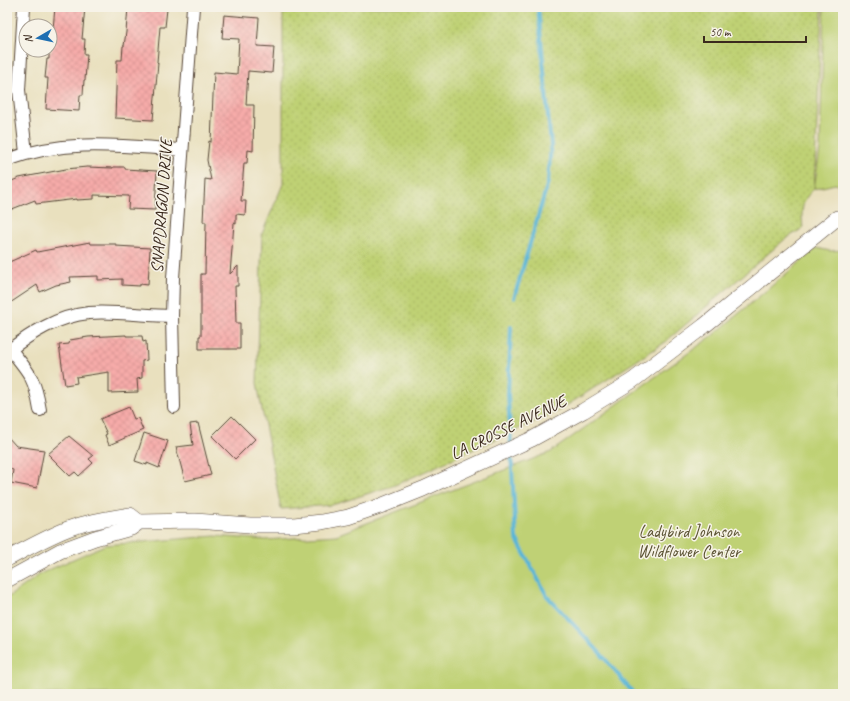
<svg xmlns="http://www.w3.org/2000/svg" width="850" height="701" viewBox="0 0 850 701" font-family="Caveat,sans-serif">
<style>
.green{fill:#bfd174;stroke:#7d7e49}
.park{fill:url(#park-dots);stroke:#7d7e49}
.lines{fill:none;stroke-linecap:round;stroke-linejoin:round}
.stream{stroke:#59b5d7;stroke-width:4}
.building{fill:url(#building-cross-hatch)}
.minor-casing{stroke:#554536;stroke-width:14}
.tertiary-casing{stroke:#554536;stroke-width:16}
.minor{stroke:#fff;stroke-width:12}
.tertiary{stroke:#fff;stroke-width:15}
.labels{text-anchor:middle;stroke-width:3;stroke-linejoin:round;paint-order:stroke}
.street-label{font-size:17px;fill:#3b2a1e;stroke:#f7f3e8}
.park-label{font-size:17px;fill:#5c5434;stroke:#f7f3e8}
</style>
<defs>
<pattern id="park-dots" width="8" height="8" patternUnits="userSpaceOnUse"><rect width="8" height="8" fill="#bfd174"/><path d="M2 2h.1M6 6h.1" fill="none" stroke="#a5b464" stroke-width="1.8" stroke-linecap="round"/></pattern>
<pattern id="building-cross-hatch" width="8" height="8" patternUnits="userSpaceOnUse"><rect width="8" height="8" fill="#f6aba9"/><path d="M0 0l8 8M0 8l8-8" fill="none" stroke="#d49391"/></pattern>
</defs>
<rect width="100%" height="100%" fill="#f7f3e8"/>
<filter id="ink" filterUnits="userSpaceOnUse"><feTurbulence type="fractalNoise" baseFrequency=".025" numOctaves="2"/><feDisplacementMap in="SourceGraphic" scale="8" xChannelSelector="R" yChannelSelector="G"/><feConvolveMatrix kernelMatrix="1 2 1 2 8 2 1 2 1" color-interpolation-filters="sRGB"/></filter>
<filter id="wash" filterUnits="userSpaceOnUse"><feTurbulence type="fractalNoise" baseFrequency=".012" numOctaves="4" result="noise"/><feDisplacementMap in="SourceGraphic" scale="16" xChannelSelector="R" yChannelSelector="G"/><feGaussianBlur stdDeviation="0.9" result="paint"/><feColorMatrix in="noise" values="0 0 0 0 0 0 0 0 0 0 0 0 0 0 0 0 0 1.4 0 .05"/><feComposite in="paint" operator="in"/></filter>
<g filter="url(#wash)">
<rect width="100%" height="100%" fill="#e9e0be"/>
<!-- green -->
<g class="green">
<polygon points="824,7 843,7 843,187 835,184 814,189 820,149"/>
<polygon points="817,248 830,251 843,250 843,694 7,694 7,598 42,573 105,545 215,536 266,540 336,535 551,452 712,336"/>
</g>
<!-- park -->
<path class="park" d="M283 7H822L814 189C801 200 801 212 803 228L784 240 664 343 558 411 395 485 332 505 281 509 257 383 262 234 283 184Z"/>
<g class="lines">
<!-- stream -->
<g class="stream">
<polyline points="514,298 548,182 551,146 538,7"/>
<polyline points="511,445 508,396 511,327"/>
<polyline points="511,452 516,538 547,596 601,654 634,694"/>
</g>
</g>
<g id="blocks">
<!-- building -->
<g class="building">
<polygon points="55,7 85,7 82,39 85,39 84,54 87,54 85,80 84,80 83,95 80,95 79,111 46,109 48,78 45,78 47,59 49,59 49,52 51,52"/>
<polygon points="128,7 165,7 167,9 165,27 160,27 157,62 158,63 153,120 115,118 117,60 122,60 123,46 124,46 126,32"/>
<polygon points="224,15 259,18 257,46 274,47 272,73 248,71 246,105 254,105 253,151 248,150 247,163 244,163 241,201 246,201 245,215 236,214 236,224 234,223 230,274 238,266 238,286 235,286 236,323 240,323 240,349 199,349 199,336 201,336 201,274 205,274 206,222 203,222 205,179 211,180 207,160 209,141 211,142 214,72 237,74 239,39 222,38"/>
<polygon points="87,167 113,168 113,167 125,167 125,169 157,171 155,210 128,209 129,196 94,195 94,199 77,200 77,199 36,204 35,200 7,211 7,183 19,178 66,169"/>
<polygon points="90,242 91,244 116,244 116,246 150,248 148,285 140,284 140,286 122,285 122,279 98,280 98,276 70,277 71,282 56,285 40,292 37,285 7,305 7,263 36,250 37,252"/>
<polygon points="126,335 126,336 142,336 143,342 146,341 147,360 142,361 142,378 137,379 138,392 109,393 109,372 76,377 77,383 65,385 59,345 69,344 70,340 88,337"/>
<polygon points="129,407 134,419 138,418 143,430 109,445 105,435 107,434 100,419"/>
<polygon points="232,416 255,439 235,459 212,436"/>
<polygon points="198,423 211,475 185,481 176,447 193,445 190,424"/>
<polygon points="144,433 168,441 159,468 147,463 147,465 135,461"/>
<polygon points="7,436 16,446 44,450 37,488 11,483 13,470 7,467"/>
<polygon points="69,436 93,456 89,459 93,463 79,476 75,472 70,476 48,454"/>
</g>
</g>
</g>
<g filter="url(#ink)">
<use href="#blocks" fill-opacity="0" stroke="#554536" stroke-width="1"/>
<g class="lines">
<defs>
<g id="minor">
<polyline points="24,7 19,90 26,153"/>
<path d="M7 160C66 138 122 146 182 150"/>
<path d="M10 349C30 373 35 379 40 410"/>
<path d="M7 352C31 333 58 316 89 313 117 311 145 316 172 316"/>
<polyline points="174,407 172,316 173,278 193,7"/>
</g>
<g id="tertiary">
<path d="M7 559C28 548 50 535 73 527 91 521 111 518 130 515L139 522"/>
<polyline points="7,580 60,551 95,538 131,528 139,522 195,521 250,525 294,525 322,522 348,517 383,505 423,489 532,439 583,411 632,381 704,326 837,218"/>
</g>
</defs>
<!-- minor casing -->
<use href="#minor" class="minor-casing"/>
<!-- tertiary casing -->
<use href="#tertiary" class="tertiary-casing"/>
<!-- minor -->
<use href="#minor" class="minor"/>
<!-- tertiary -->
<use href="#tertiary" class="tertiary"/>
</g>
</g>
<g class="labels">
<!-- street labels -->
<g class="street-label">
<text transform="translate(161 206) rotate(-86)" y="6">SNAPDRAGON DRIVE</text>
<text transform="translate(508 427) rotate(-26)" y="6">LA CROSSE AVENUE</text>
</g>
<!-- park labels -->
<g class="park-label">
<text x="689" y="537">Ladybird Johnson<tspan x="689" dy="20">Wildflower Center</tspan></text>
</g>
</g>
<!-- margin -->
<rect width="850" height="701" fill="none" stroke="#f7f3e8" stroke-width="24"/>
<!-- north arrow -->
<g transform="translate(38 38) rotate(261)"><circle r="19" fill="#f7f3e8" stroke="#aca397"/>
<path d="M0-3L7 15L0 10L-7 15Z" fill="#1f6fb2"/>
<text y="-6" font-size="11" font-weight="bold" text-anchor="middle" fill="#3b2a1e">N</text>
</g>
<!-- scale -->
<path d="M704 36v6h102v-6" fill="none" stroke="#3b2a1e" stroke-width="2"/>
<text x="710" y="36" font-size="12" fill="#3b2a1e" stroke="#f7f3e8" stroke-width="3" paint-order="stroke">50 m</text>
</svg>
